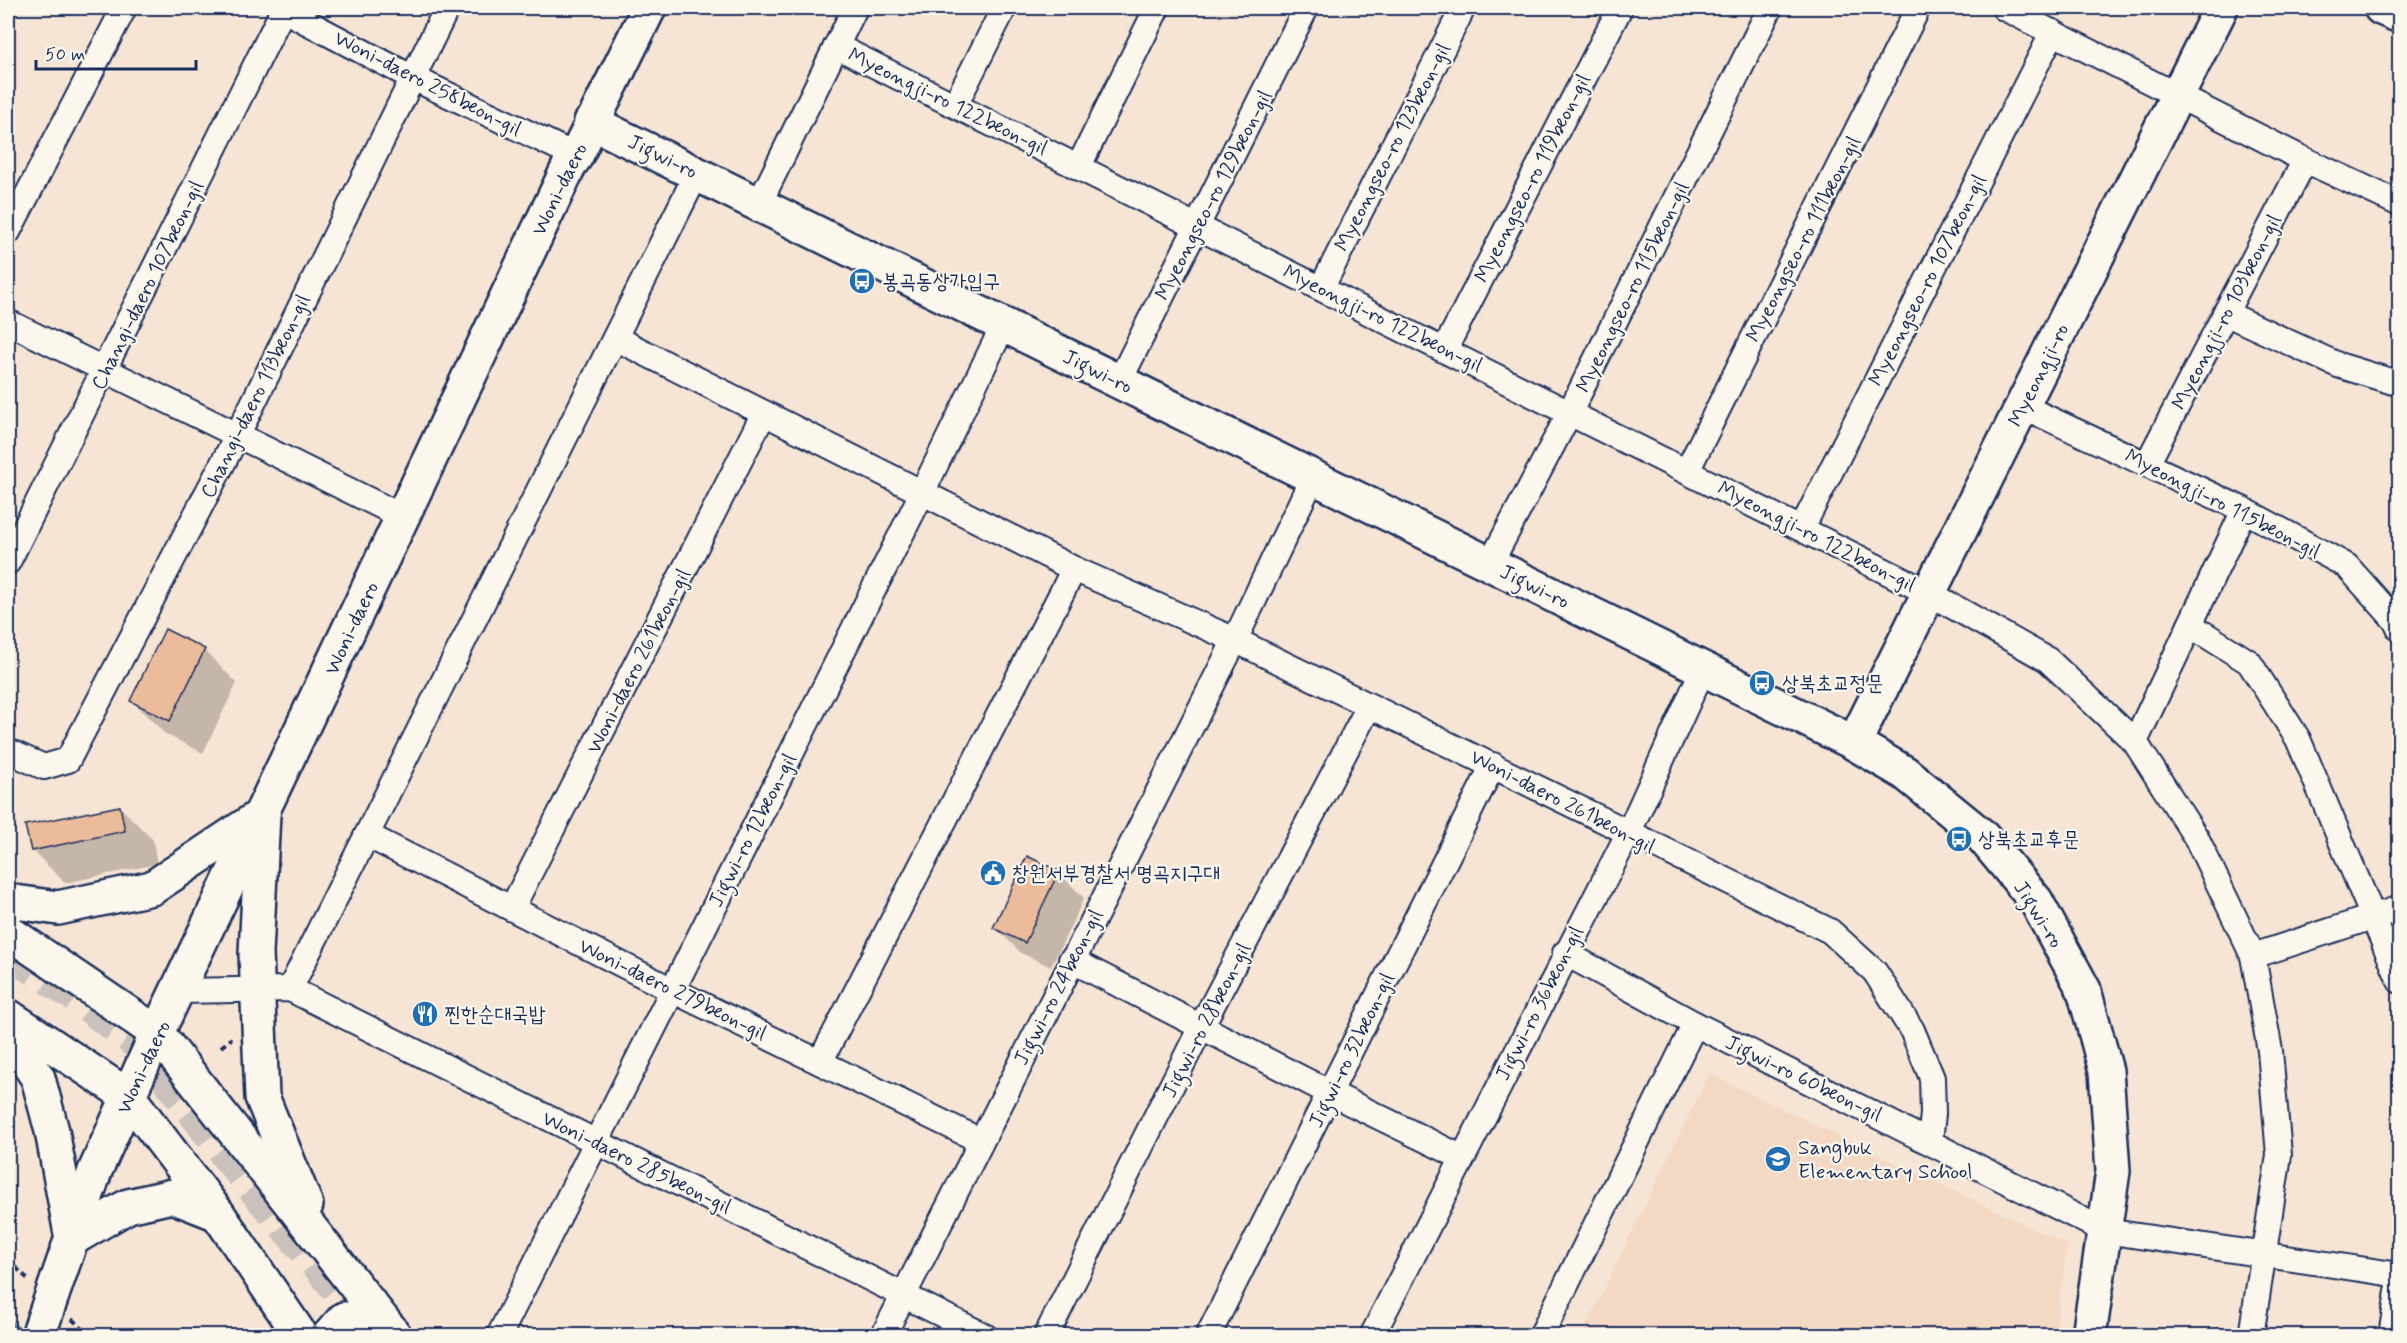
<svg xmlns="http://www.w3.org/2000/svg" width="2407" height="1343" viewBox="0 0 2407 1343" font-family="Mynerve,'Poor Story',sans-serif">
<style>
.built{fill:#f3d8c3}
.shadow{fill:#0003}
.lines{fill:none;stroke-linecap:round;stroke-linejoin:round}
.stream{stroke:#638cb7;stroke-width:7}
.building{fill:#ecbb9c;stroke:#1b2f5e;stroke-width:1.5}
.primary-tunnel{stroke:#cac1bc;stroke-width:33;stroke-dasharray:33 16;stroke-linecap:butt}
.street-casing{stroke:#1b2f5e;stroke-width:28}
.secondary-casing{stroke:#1b2f5e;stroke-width:38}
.primary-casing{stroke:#1b2f5e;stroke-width:38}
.path{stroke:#1b2f5e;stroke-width:4;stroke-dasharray:6 4.5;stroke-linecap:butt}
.street{stroke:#fbf7ec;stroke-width:24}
.secondary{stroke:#fbf7ec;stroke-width:33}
.primary{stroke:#fbf7ec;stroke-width:33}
.primary-bridge-casing{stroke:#1b2f5e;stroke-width:38;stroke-linecap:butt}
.primary-bridge{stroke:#fbf7ec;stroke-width:33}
.labels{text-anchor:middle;stroke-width:4.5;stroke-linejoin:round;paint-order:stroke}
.street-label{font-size:21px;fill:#1b2f5e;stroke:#fbf7ec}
.poi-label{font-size:21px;fill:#1b2f5e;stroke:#fbf7ec;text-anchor:start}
</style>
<rect width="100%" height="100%" fill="#f6e5d4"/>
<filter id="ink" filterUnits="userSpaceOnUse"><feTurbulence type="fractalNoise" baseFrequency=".0167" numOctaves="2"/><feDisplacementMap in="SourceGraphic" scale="12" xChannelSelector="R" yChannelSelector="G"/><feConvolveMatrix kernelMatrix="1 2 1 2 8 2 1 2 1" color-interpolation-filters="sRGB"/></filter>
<g filter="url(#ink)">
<!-- built -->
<polygon class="built" points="1709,1074 2067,1245 2055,1335 1582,1335"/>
<!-- shadow -->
<g class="shadow">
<polygon points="204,650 237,683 203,753 165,734 132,701"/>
<polygon points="120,807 153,840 157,864 65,883 32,850"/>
<polygon points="1058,872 1084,898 1051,967 1021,953 995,927"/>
</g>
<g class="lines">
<!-- stream -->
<polyline class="stream" points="8,1322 24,1336"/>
</g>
<!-- building -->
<g class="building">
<polygon points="165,629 205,649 170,721 130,701"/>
<polygon points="120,806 125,831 31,851 25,825"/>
<polygon points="1027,856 1059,871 1025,943 993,928"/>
</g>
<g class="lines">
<!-- primary-tunnel -->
<polyline class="primary-tunnel" points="8,952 74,995 146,1050 227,1156 361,1317"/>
<defs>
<g id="street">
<polyline points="280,8 411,77 576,156"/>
<polyline points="2004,8 2305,160 2400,204"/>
<polyline points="836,46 1929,593 2048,660 2135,742 2197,839 2253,956 2270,1051 2279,1155 2251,1336"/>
<polyline points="955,105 1004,8"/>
<polyline points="1079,166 1157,8"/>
<polyline points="759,204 855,8"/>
<polyline points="8,232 124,8"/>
<polyline points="1322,287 1463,8"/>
<polyline points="2225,313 2338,365 2400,384"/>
<polyline points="8,322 403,517"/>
<polyline points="615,338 1074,569 1235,640 1830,931 1875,972 1912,1030 1932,1078 1933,1114 1930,1141"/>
<polyline points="1445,349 1620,8"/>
<polyline points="1119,382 1306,8"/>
<polyline points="2022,406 2244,510 2347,566 2395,620 2400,630"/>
<polyline points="2147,464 2305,160"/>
<polyline points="1687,471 1918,8"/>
<polyline points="1802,528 2053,32"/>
<polyline points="8,562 284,8"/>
<polyline points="1490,564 1570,412 1770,8"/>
<polyline points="2190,625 2244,510"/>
<polyline points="2135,742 2190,625 2249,662 2298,739 2400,981"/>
<polyline points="8,751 44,767 68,760 237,436 447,8"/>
<polyline points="367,835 672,990 981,1141"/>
<polyline points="512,908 764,413"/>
<polyline points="1565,953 1695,1024 2105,1231 2400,1275"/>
<polyline points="2253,956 2400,908"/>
<polyline points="1071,960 1330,1093 1461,1157"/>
<polyline points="290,989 697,173"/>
<polyline points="180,991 290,989 985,1336"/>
<polyline points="820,1062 1074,569"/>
<polyline points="499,1336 922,493 1004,324"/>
<polyline points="883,1336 1235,640 1313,477"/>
<polyline points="1046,1336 1201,1027 1369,706"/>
<polyline points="1208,1336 1493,765"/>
<polyline points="1372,1336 1628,834 1703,669"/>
<polyline points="1541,1336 1695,1024"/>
<polyline points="2391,1336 2400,1279"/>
</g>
<g id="secondary">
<polyline points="2381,8 2400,16"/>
<polyline points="591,122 1854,743 1905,773 1981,835 2036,901 2084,990 2106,1071 2113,1171 2089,1336"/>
<polyline points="1854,743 2221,8"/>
<polyline points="263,814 256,953 262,1097 306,1205"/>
<polyline points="8,901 58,908 152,888 263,814"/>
<polyline points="8,932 157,1033 395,1336"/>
<polyline points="8,1016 128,1096 218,1214 301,1336"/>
<polyline points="8,1033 38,1078 52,1131 72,1239 128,1206 172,1196 218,1214"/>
<polyline points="329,1336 344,1319 363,1320 390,1329"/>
</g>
<polyline id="primary" points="66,1255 95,1171 157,1033 570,164 576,156 649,8"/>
</defs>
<!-- street casing -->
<use href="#street" class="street-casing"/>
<!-- secondary casing -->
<use href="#secondary" class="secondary-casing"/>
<!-- primary casing -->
<use href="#primary" class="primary-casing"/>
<!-- path -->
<g class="path">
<polyline points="221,1047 232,1038"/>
<polyline points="8,1260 29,1280"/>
<polyline points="72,1319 90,1336"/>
</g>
<!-- street -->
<use href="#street" class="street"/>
<!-- secondary -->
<use href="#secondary" class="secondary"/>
<!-- primary -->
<use href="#primary" class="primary"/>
<defs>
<polyline id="primary-bridge" points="38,1336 66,1255"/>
</defs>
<!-- primary-bridge casing -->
<use href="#primary-bridge" class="primary-bridge-casing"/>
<!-- primary-bridge -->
<use href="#primary-bridge" class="primary-bridge"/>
</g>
</g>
<!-- icons -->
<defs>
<symbol id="bus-disc" viewBox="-11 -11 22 22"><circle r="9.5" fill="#1f6fb2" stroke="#fbf7ec"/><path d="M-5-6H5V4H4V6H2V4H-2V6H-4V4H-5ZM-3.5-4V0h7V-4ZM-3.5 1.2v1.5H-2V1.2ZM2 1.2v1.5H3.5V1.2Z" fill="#fff"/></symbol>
<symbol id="civic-disc" viewBox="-11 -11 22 22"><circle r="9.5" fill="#1f6fb2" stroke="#fbf7ec"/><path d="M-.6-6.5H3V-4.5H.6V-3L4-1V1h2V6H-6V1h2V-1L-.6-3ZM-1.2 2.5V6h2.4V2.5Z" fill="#fff"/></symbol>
<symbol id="restaurant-disc" viewBox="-11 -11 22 22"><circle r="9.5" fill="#1f6fb2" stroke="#fbf7ec"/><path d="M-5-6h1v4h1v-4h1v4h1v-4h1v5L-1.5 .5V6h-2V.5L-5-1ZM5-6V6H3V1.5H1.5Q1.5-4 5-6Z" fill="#fff"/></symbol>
<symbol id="school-disc" viewBox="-11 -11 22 22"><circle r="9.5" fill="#1f6fb2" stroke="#fbf7ec"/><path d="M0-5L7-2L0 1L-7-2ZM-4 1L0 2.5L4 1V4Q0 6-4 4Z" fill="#fff"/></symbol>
</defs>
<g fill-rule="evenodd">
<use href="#bus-disc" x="847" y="266" width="30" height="30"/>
<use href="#bus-disc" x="1747" y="668" width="30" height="30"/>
<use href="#bus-disc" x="1944" y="824" width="30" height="30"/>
<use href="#civic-disc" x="978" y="858" width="30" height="30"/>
<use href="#restaurant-disc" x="410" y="999" width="30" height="30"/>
<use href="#school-disc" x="1763" y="1144" width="30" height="30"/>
</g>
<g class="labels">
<!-- street labels -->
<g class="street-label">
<text transform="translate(428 83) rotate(27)" y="7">Woni-daero 258beon-gil</text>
<text transform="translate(948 101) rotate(26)" y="7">Myeongji-ro 122beon-gil</text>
<text transform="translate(1392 147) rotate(-63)" y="7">Myeongseo-ro 123beon-gil</text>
<text transform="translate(663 156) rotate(26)" y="7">Jigwi-ro</text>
<text transform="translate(1532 178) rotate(-63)" y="7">Myeongseo-ro 119beon-gil</text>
<text transform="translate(559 189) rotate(-64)" y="7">Woni-daero</text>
<text transform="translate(1213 195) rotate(-63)" y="7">Myeongseo-ro 129beon-gil</text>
<text transform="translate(1803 239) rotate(-63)" y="7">Myeongseo-ro 111beon-gil</text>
<text transform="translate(1927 280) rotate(-63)" y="7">Myeongseo-ro 107beon-gil</text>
<text transform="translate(147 285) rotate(-64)" y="7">Changi-daero 107beon-gil</text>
<text transform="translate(1632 287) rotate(-64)" y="7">Myeongseo-ro 115beon-gil</text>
<text transform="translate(2226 312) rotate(-63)" y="7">Myeongji-ro 103beon-gil</text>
<text transform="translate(1383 318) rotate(26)" y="7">Myeongji-ro 122beon-gil</text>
<text transform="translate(1098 371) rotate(26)" y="7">Jigwi-ro</text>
<text transform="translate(2038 375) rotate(-64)" y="7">Myeongji-ro</text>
<text transform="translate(255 396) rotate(-64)" y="7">Changi-daero 113beon-gil</text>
<text transform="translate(2223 503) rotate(27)" y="7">Myeongji-ro 115beon-gil</text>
<text transform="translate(1817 536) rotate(27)" y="7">Myeongji-ro 122beon-gil</text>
<text transform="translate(1535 586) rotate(26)" y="7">Jigwi-ro</text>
<text transform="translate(351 628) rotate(-65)" y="7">Woni-daero</text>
<text transform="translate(638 661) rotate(-63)" y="7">Woni-daero 261beon-gil</text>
<text transform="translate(1563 801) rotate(27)" y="7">Woni-daero 261beon-gil</text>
<text transform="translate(752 830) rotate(-63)" y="7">Jigwi-ro 12beon-gil</text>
<text transform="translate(2039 914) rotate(58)" y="7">Jigwi-ro</text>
<text transform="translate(1058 987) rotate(-63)" y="7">Jigwi-ro 24beon-gil</text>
<text transform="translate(673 989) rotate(26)" y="7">Woni-daero 279beon-gil</text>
<text transform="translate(1539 1003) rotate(-63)" y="7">Jigwi-ro 36beon-gil</text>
<text transform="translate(1206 1020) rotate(-63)" y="7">Jigwi-ro 28beon-gil</text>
<text transform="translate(1351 1050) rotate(-64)" y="7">Jigwi-ro 32beon-gil</text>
<text transform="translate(143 1067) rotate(-65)" y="7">Woni-daero</text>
<text transform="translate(1804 1078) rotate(26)" y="7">Jigwi-ro 60beon-gil</text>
<text transform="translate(637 1162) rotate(26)" y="7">Woni-daero 285beon-gil</text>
</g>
<!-- poi labels -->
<g class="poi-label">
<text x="882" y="288">봉곡동상가입구</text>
<text x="1782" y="690">상북초교정문</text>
<text x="1978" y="846">상북초교후문</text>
<text x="1012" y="880">창원서부경찰서 명곡지구대</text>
<text x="444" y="1021">찐한순대국밥</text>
<text x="1798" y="1154">Sangbuk<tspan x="1798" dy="24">Elementary School</tspan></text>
</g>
</g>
<!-- margin -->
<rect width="2407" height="1343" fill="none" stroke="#fbf7ec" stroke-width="30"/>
<rect x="15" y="15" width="2377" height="1313" fill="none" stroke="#1b2f5e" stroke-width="2" filter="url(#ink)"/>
<!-- scale -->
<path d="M36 60v9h160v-9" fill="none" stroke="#1b2f5e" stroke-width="3"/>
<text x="45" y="60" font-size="18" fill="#1b2f5e" stroke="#fbf7ec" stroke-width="4.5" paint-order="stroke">50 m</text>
</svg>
